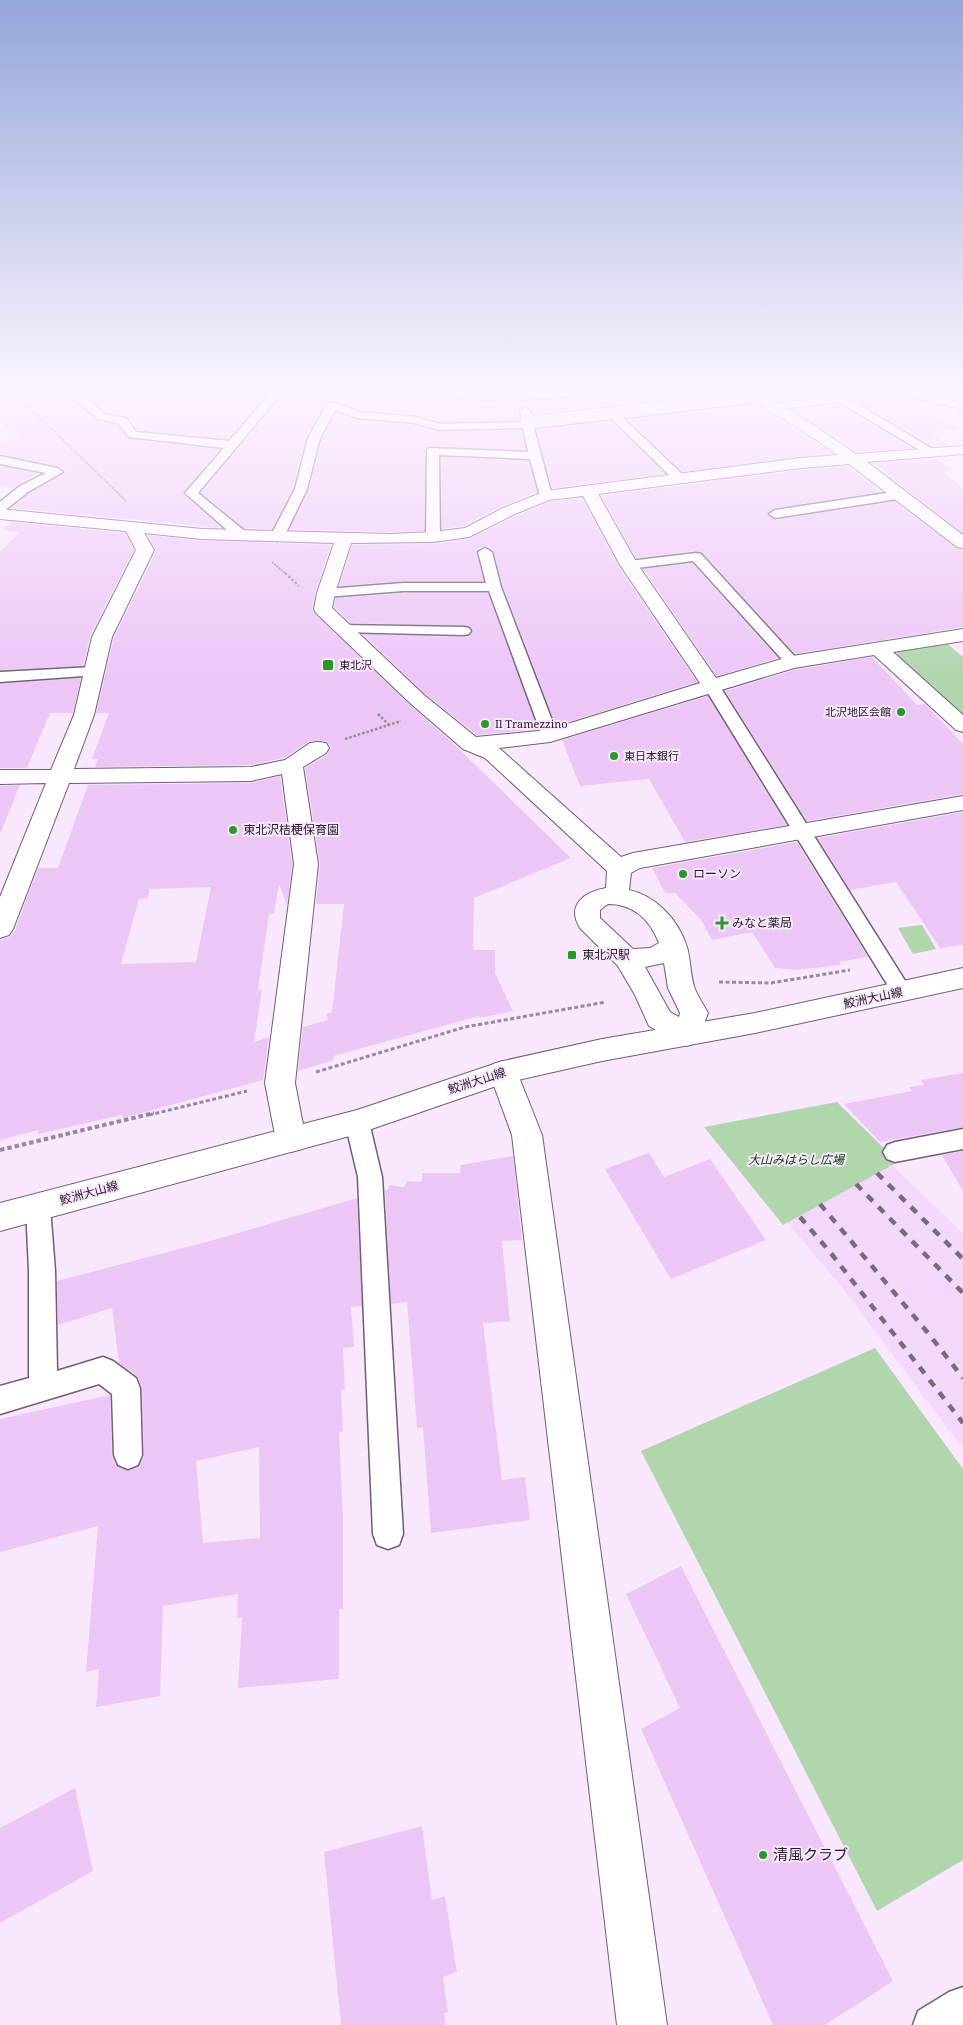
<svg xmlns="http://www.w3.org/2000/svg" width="963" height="2025" viewBox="0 0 963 2025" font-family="'Noto Serif','Noto Sans JP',serif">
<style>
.built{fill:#f4d8fc}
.green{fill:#b1d6ae}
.building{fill:#ecc7f6;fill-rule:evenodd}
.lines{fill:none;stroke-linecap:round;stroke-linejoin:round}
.lane-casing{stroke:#705d76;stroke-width:3}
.street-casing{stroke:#705d76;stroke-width:2}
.secondary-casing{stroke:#705d76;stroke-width:2}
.path-far3{stroke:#97899b;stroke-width:2;stroke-dasharray:2 1;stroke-linecap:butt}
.path-far2{stroke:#97899b;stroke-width:2.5;stroke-dasharray:2.5 2;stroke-linecap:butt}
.path-far1{stroke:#97899b;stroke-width:3;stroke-dasharray:4 2.5;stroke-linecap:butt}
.path{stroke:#97899b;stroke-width:4;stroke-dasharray:4.5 3;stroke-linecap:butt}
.lane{fill:#fff;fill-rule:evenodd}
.street{fill:#fff;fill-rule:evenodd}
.secondary{fill:#fff;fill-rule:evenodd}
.rail{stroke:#786c7b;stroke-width:4.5;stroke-dasharray:8 8;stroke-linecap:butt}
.poi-dot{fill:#299926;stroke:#f9e7fe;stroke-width:2}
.labels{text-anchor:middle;stroke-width:4;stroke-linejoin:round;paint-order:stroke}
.far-poi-label{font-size:11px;fill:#211924;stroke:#f9e7fe;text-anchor:start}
.poi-label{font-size:12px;fill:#211924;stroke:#f9e7fe;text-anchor:start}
.street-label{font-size:12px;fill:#211924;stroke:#f9e7fe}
.park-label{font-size:12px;font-style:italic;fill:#003b00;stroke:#f9e7fe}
.near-poi-label{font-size:15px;fill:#211924;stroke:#f9e7fe;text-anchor:start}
</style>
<rect width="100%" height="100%" fill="#f9e7fe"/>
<!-- built -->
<polygon class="built" points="892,1165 963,1234 963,1449 841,1286 787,1222"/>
<!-- green -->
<g class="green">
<polygon points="944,641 963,657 963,717 897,656 898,651"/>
<polygon points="922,925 936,949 913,954 898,928"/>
<polygon points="837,1102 898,1162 783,1225 704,1127"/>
<polygon points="875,1348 963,1469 963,1860 877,1911 641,1451"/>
</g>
<!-- building -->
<g class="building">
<polygon points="118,393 249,393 268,394 228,439 137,430 128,417 106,412 92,401 102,396 107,397"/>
<polygon points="321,393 441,393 450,399 465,401 523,402 576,398 582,394 597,393 719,393 533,414 531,409 524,406 518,410 519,417 517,420 441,422 416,415 359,410 337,401 328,401 306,437 293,488 272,529 244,528 201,493 283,395 313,397"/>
<polygon points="761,393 842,393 830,396 777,402"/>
<polygon points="859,393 898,393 959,428 932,433 948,445 932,446 853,399 859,397"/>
<polygon points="71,394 76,399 77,403 97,420 117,425 129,439 220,449 183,493 221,528 11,508 29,494 65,471 57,466 0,454 0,444 20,439 0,422 0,405"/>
<polygon points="754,404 799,431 833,454 682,472 627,419"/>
<polygon points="839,404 912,448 857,452 791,410"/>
<polygon points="336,412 357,420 415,425 440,432 521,430 526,450 428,447 425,450 424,531 391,532 290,529 309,489 322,439"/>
<polygon points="611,421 665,474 552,488 536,430"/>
<polygon points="441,457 529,461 537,492 502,506 464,526 442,529"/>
<polygon points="935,458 953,470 942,471 963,488 963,533 872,463"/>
<polygon points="0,466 40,474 14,488 0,487"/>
<polygon points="848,466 882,492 775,508 767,515 775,520 895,501 956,548 963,550 963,627 795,654 702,553 696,551 636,558 601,496 801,470"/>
<polygon points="582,498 618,566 697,682 556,726 503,586 493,550 484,546 476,551 484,581 403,581 339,586 352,545 433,544 469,539 516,516 549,502"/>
<polygon points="11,522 125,533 134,550 90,636 83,666 0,670 0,552 20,532 2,530"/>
<polygon points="148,535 202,541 331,545 315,593 312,609 315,614 409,704 457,747 571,858 474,898 473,950 495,950 495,973 513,1011 480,1018 479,1016 333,1056 334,1060 298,1071 303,1027 328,1020 326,1014 332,1012 344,904 316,904 320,864 305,768 327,755 331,747 326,741 310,741 284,758 251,765 95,767 98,759 92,759 109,713 96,713 114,638 156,551"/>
<polygon points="692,563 778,658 717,676 643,569"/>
<polygon points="403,593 488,593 538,729 477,735 425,694 363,634 464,637 469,636 473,632 469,626 351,623 334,607 336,598"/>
<polygon points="872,657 917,705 925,704 963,744 963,794 807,821 725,691 794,670"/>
<polygon points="81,678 73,713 50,713 27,768 0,768 0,684"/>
<polygon points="708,696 787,825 685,842 649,779 580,786 562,740"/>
<path d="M280 776 292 864 287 905 279 884 274 914H269L258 990H262L254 1042 269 1037 263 1080 123 1118 122 1115 38 1134V1130L0 1140V940L10 937 15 930 38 868H58L88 785 251 783ZM211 887 196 962 121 964 139 899H147L150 889Z"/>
<polygon points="20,785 1,832 0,832 0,786"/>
<polygon points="963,812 963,945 940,948 896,882 850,890 818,838"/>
<polygon points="797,842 868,957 839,962 841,965 795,970 775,968 752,932 712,940 701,920 675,893 665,893 652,868"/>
<polygon points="963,1073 963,1127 880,1142 844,1104 912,1091 909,1087 924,1085 921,1080"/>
<polygon points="963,1151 963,1191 942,1155"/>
<polygon points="649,1153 664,1177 710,1159 766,1240 671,1279 605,1169"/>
<polygon points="513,1156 522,1240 502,1241 510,1321 483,1323 502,1480 525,1477 530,1520 431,1533 423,1427 417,1428 407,1302 391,1304 385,1190 388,1190 389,1185 404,1187 407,1181 422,1182 422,1173 460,1173 461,1165"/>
<path d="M357 1198 362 1306 351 1307 354 1347 343 1348 345 1389 341 1390 343 1431 339 1432 343 1518V1609H339V1679L238 1688 242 1618H237L238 1594 163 1606 160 1696 96 1707 99 1669 86 1672 98 1526 0 1552V1419L110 1395 112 1455 116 1466 129 1471 139 1467 144 1456 142 1387 137 1376 119 1363 112 1308 58 1325 57 1281 221 1238ZM259 1447 260 1538 203 1543 196 1461Z"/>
<polygon points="681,1566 893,1981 825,2025 773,2025 641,1729 680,1708 626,1594"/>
<polygon points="75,1788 93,1871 0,1923 0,1828"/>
<polygon points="422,1826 432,1900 445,1896 457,1972 443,1977 448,2012 444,2014 446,2025 341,2025 324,1852"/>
</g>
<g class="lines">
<defs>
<g id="lane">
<polygon points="88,393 101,393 89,401 105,414 126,418 136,432 229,441 271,393 282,393 198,493 246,532 247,535 246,538 236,538 185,493 224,448 129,437 118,423 98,419 78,402 77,400"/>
<path d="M443 393H581L576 396C554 397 454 406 443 393Z"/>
<polygon points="849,393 857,393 858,395 849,399 936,451 938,453 936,455 928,455 839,402 774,410 769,407 774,404 830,398"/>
<polygon points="902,393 920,393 963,403 963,409 903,395"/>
<polygon points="760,396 764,397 765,399 764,401 623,418 684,476 686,479 684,482 676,482 612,419 534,428 552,496 546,500 540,496 530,459 439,455 440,537 433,541 426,537 427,450 429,448 528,452 523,428 440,430 415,423 357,418 335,410 320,438 307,489 284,537 277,541 270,537 295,489 308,438 328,403 336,403 359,412 416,417 441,424 522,422 520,411 525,408 530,411 533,421"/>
<polygon points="0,456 57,468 63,472 28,492 4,511 0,512 0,502 20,486 46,473 0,464"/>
<polygon points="900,491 904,492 906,495 904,498 775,518 769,514 775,510"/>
<polygon points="485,548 492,552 501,587 558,736 556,739 544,739 542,736 489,591 403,591 326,597 319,593 326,589 403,583 486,583 478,552"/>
<polygon points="696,553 701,554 797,659 800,662 797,665 787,665 693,561 629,569 622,565 629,561"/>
<polygon points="344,625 464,627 469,628 471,631 469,634 464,635 339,632 337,629 339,626"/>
<polygon points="93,667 98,669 101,672 98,675 0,682 0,672"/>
<polygon points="711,680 717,682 719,685 909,987 912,992 909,997 902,1000 895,997 703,685 705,682"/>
<polygon points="357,1113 365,1115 369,1122 382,1177 403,1534 399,1545 388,1549 377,1545 373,1534 358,1177 345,1122 349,1115"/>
<polygon points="963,1129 963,1149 895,1162 887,1159 883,1152 887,1145 895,1142"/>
<polygon points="38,1196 47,1200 50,1207 55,1271 57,1371 103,1357 113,1361 136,1378 140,1388 142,1455 138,1465 128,1469 118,1465 114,1455 112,1394 99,1384 0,1414 0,1386 29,1378 29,1271 26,1207 29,1200"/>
<polygon points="963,1987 963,2025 913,2025 918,2011 949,1992"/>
</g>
<g id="street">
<polygon points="0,393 11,393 9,396 0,398"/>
<polygon points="516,393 530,393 530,396 523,400 518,399"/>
<path d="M734 393H758L810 423 856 454 963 446V454L867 462 963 535V548L957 547 849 464 801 468 598 494 638 565 716 678 792 656 963 629V641L893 652 963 715V732L956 730 874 655 794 668 550 742 499 748 621 857 633 853 963 796V810L640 868 631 873 629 890C656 896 678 919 687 947 691 960 690 976 695 989 698 997 704 1005 708 1013L697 1042 687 1046 677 1042 649 1026 635 995 618 966 580 928C566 905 584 892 606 888L607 871 485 758 463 749 410 703 316 613 314 609 317 593 334 543 202 539 144 533 154 550 112 637 94 715 74 769 251 767 285 760 310 743 318 742 326 743 329 748 326 753 303 767 318 864 295 1083 306 1140 302 1149 291 1152 280 1149 276 1140 265 1083 294 864 282 774 251 781 69 783 13 929 9 935 0 938V897L46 783 0 784V770H51L74 715 92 637 136 550 126 531 0 519V509L202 529 391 534 433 532 465 528 503 508 546 491 801 458 838 455 800 429 749 399 526 425 521 424 519 421 521 418 526 417ZM583 496 620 565 700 683 548 730 476 737 424 695 332 608 335 593 351 543 433 542 469 537 515 514 549 500ZM608 904C634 904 650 920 659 943L650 948 633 949 600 918V910ZM664 963 668 988 680 1013 679 1017 670 1012 645 967Z"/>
<polygon points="503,1061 513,1064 517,1072 542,1135 667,2025 617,2025 512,1135 489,1072 493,1064"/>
</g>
<polygon id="secondary" points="963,968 963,988 755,1033 602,1061 505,1083 357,1134 0,1231 0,1203 357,1110 503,1061 602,1039 755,1013"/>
</defs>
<!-- lane casing -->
<use href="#lane" class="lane-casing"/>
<!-- street casing -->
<use href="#street" class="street-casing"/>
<!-- secondary casing -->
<use href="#secondary" class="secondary-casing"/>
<!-- path-far3 -->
<g class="path-far3">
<polyline points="139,403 176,402 225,393"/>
<polyline points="26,404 126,501"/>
<polyline points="272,562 286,574"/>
</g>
<!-- path-far2 -->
<g class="path-far2">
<polyline points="285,573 299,586"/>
<polyline points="378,714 389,725"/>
<polyline points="345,739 401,721"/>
</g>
<!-- path-far1 -->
<g class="path-far1">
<polyline points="719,982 771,983 850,970"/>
<polyline points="316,1072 465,1027 606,1002"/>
<polyline points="149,1115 247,1091"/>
</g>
<!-- path -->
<polyline class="path" points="0,1150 154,1113"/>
<!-- lane -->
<use href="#lane" class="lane"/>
<!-- street -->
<use href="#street" class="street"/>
<!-- secondary -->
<use href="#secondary" class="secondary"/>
<!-- rail -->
<g class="rail">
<polyline points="877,1173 963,1259"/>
<polyline points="856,1184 963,1293"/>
<polyline points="820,1204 928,1333 963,1378"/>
<polyline points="800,1217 830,1252 963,1423"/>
</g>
</g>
<!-- sky -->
<linearGradient id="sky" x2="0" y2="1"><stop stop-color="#94a7d9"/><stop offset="0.58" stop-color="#fcf4ff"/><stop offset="1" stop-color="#fcf4ff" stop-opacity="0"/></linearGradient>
<rect width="963" height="676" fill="url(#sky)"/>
<!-- markers -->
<g class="poi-dot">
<rect x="322" y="659" width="12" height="12" rx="2.5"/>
<circle cx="901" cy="712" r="5"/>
<circle cx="485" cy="724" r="5"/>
<circle cx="614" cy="756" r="5"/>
<circle cx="233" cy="830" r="5"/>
<circle cx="683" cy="874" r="5"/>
<path d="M719.5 915.5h5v5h5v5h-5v5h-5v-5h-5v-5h5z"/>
<rect x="567" y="950" width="10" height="10" rx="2.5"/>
<circle cx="763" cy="1855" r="5"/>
</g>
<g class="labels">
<!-- far-poi labels -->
<g class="far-poi-label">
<text x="339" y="669">東北沢</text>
<text x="891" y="716" text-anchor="end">北沢地区会館</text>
<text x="495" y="728">Il Tramezzino</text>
<text x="624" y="760">東日本銀行</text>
</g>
<!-- poi labels -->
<g class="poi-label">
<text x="243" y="834">東北沢桔梗保育園</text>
<text x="693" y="878">ローソン</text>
<text x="732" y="927">みなと薬局</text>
<text x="582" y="959">東北沢駅</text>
</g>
<!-- street labels -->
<g class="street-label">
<text transform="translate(873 998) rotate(-12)" y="4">鮫洲大山線</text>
<text transform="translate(477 1081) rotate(-18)" y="4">鮫洲大山線</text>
<text transform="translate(89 1193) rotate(-15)" y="4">鮫洲大山線</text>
</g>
<!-- park labels -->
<g class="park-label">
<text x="796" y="1164">大山みはらし広場</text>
</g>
<!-- near-poi labels -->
<g class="near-poi-label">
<text x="773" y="1860">清風クラブ</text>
</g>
</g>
</svg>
